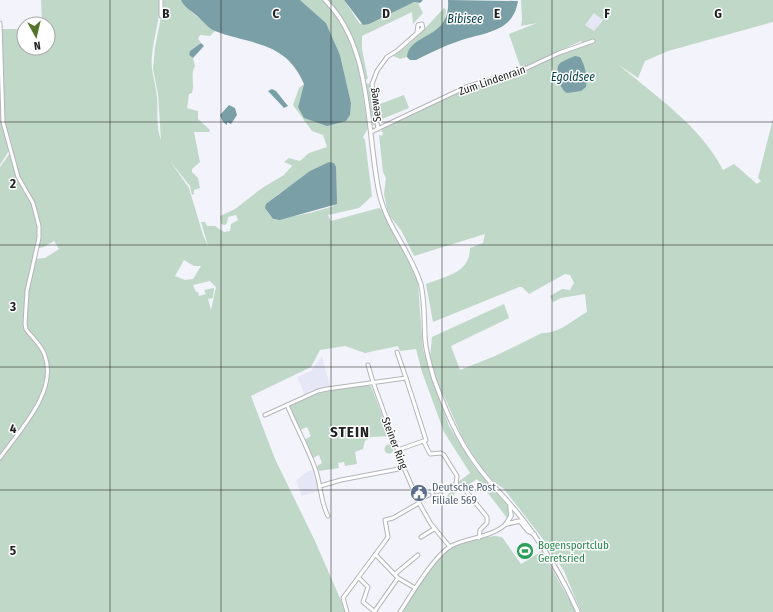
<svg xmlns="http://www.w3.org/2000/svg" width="773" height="612" viewBox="0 0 773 612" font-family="'Fira Sans Condensed',sans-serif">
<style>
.built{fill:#e6e7f6}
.green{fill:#c0d8c8;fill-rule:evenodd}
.water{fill:#7b9fa7}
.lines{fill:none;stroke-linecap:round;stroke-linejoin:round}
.minor-casing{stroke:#b4b4bb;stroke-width:5}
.major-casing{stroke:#b4b4bb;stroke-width:5.5}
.minor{stroke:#fff;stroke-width:3}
.major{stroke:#fff;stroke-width:3.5}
.grid{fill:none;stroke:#202123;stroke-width:1;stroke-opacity:0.55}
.labels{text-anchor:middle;stroke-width:3;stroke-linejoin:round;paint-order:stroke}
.street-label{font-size:11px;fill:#202123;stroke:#fff}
.service-label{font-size:11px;fill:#4e5e75;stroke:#fff;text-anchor:start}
.leisure-label{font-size:11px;fill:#27864d;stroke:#fff;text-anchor:start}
.water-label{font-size:12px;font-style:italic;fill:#003c46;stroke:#fff}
.district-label{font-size:15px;font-weight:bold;letter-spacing:1px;fill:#202123;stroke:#fff}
.grid-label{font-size:13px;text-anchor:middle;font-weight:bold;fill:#202123;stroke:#fff;stroke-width:3;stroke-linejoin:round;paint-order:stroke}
</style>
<rect width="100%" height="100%" fill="#f3f3fb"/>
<!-- built -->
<g class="built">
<polygon points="594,13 603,19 594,31 585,25"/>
<polygon points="322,356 330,386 318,389 305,395 297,377 311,371"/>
<polygon points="313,470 319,491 302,496 296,481 305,473"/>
</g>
<!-- green -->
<g class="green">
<path d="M41 0H160C160 19 154 36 152 55 150 70 156 83 157 98 158 112 156 127 161 140L158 94 153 69 155 47 161 17V0H181L189 10 215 31 210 36 200 35 198 39 201 43 190 51 189 55 193 58 195 66C190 74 195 84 192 93L189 94 187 108 198 111V119L210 130 209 132H194L200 162 192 169V172L198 178 200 188 194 190V194L192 195 190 186 170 161 189 188 203 235 208 246 201 222H205L207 226H215L224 232 230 231 231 224 238 220 236 215 228 217 227 223 225 225 221 224 220 216 235 209 262 188 284 175 292 166 291 165 284 162 289 158 300 161 309 153 327 147 323 135 312 131 293 105 299 88 304 84 298 107 351 103 340 55 326 23 300 0H344L360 24 414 2 418 3 423 13 413 24 412 12 362 36V49L368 79 364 80 365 83 370 84 376 123 374 126 371 122 365 84 359 70 368 128 363 137 365 140 372 196 359 208 328 215 331 221 379 208 382 210 410 263 418 284 423 349 429 370 449 426 475 468 495 487 509 508 510 513 507 518 477 479 467 486H463L458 482 470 473 444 432 422 372 416 349 400 351 398 346 365 353 345 346 320 350 311 367 251 396 275 459 315 541 346 612H0V167L10 153 17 177 33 206 37 221 38 237 34 259 45 258 59 249 54 241 44 247 39 248V222L38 213 18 175 12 147 4 125 2 29H24V48H48V24H42ZM289 188 334 206 310 213 274 220 268 213 277 195ZM184 260 194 266H201L193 279 185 280 175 276ZM210 281 216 287 211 310 208 299 213 298 214 288 204 290 206 294 199 296 198 292H196L193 285Z"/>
<path d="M521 0H773V22L668 51 645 61 638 78 619 65C655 96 701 126 723 170L734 164 757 184 761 181 758 178 773 119V612H581L564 571 546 543 504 489 494 482 481 467 462 437 444 396 441 393 430 358 432 337 504 304 509 318 451 346 460 370 495 356 542 333C558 334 573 320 587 312L585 294 561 298 553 302 550 296 562 289 570 290 574 283 570 275 565 274 529 294 522 287H519L433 322 426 284C446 276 470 273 470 248L483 243 485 234 414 256 401 230 388 214 384 194 386 178 383 172 379 135 382 136 383 133 381 131 384 127 466 88 531 68 583 44 581 41 521 69 509 34 537 23 521 26 522 19ZM594 13 603 20 594 31 585 25Z"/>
<path d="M444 8 446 10 445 21 442 27 430 34 407 54V57L400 59 393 56C409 47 431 22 444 8Z"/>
<polygon points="0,91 2,123 10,149 0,165"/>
<polygon points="404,95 409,108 382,119 377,105"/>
<polygon points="366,385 371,386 390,436 371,437 365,441 363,449 355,452 357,464 345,466 344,462 338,463 339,468 319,471 317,466 322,463 319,455 313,458 304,440 311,436 307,427 300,430 290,406 318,393"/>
<circle cx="389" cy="449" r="4.5"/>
<polygon points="459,488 445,506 441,503 453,489"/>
<path d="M495 536 502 537 521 564 542 551 576 612H401C413 595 433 559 450 548 463 540 481 538 495 536Z"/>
<circle cx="525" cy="552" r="7"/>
</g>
<!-- water -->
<g class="water">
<path d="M181 0H300L326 23 340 55 351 103 350 115 346 121 327 126 304 118 298 107 304 84C286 41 252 45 215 31 208 28 202 20 196 15 190 10 184 7 181 0Z"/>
<polygon points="344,0 423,0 420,3 414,2 369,24 363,25"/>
<path d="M448 0 518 1C513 33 484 32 459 41 444 46 430 53 416 60H410L407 57C410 32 451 40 448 0Z"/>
<polygon points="201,43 204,46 193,58 189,55 190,51"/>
<path d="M575 56 580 57C585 65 588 78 586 87L581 91 567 93C560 90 556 73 558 66 560 61 571 58 575 56Z"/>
<polygon points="272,89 276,91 288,106 284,108 268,91"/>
<polygon points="229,105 235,108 237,115 231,124 227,122 227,125 223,122 220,115"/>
<polygon points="329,162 334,163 336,167 337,204 280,220 273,219 265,208 266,204 310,171"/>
</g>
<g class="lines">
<defs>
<g id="minor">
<polyline points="161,0 161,16"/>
<path d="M0 23 3 122 18 177 33 203 39 226V238L27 291 25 324 26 329C32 338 42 345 45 356 58 392 18 432 0 458"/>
<polyline points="378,129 372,84 377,71 387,57 398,50 423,28 422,24 418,25 417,32"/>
<polyline points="371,132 466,87 527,68 559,53 593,41"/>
<polyline points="397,352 406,378"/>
<polyline points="368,365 373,382 404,468 419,503 431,524 450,547"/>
<polyline points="265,415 287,405"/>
<polyline points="424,442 430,454 441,453 444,455 457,476 456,484"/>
<polyline points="456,484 465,490 487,517 487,523 480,530 479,538"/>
<polyline points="320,486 341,480 404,468"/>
<polyline points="436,492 456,484"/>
<polyline points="418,500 429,495"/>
<path d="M328 516C320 501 321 484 315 468 307 447 296 426 287 405L318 391 327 389 406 378 426 440 398 450"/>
<polyline points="421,537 434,529"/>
<polyline points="376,555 398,578 415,588"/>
<polyline points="395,574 418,555"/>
<polyline points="359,578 368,587 363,602 375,612"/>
<polyline points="347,612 343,598 386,540 388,537 385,520 393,518 419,503"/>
<polyline points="374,612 398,578"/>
<path d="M400 612C411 595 434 556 451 546 468 537 491 538 506 524"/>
</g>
<g id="major">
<path d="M325 0C373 47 366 130 379 192 386 226 411 252 421 285 425 303 424 322 425 339 426 353 430 366 434 379 445 409 457 438 476 464 489 483 506 498 520 516 543 545 563 578 578 612"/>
<polyline points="506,524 520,521 528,531 534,534"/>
<polyline points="506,524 511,516 510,506"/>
</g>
</defs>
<!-- minor casing -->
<use href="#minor" class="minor-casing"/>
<!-- major casing -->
<use href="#major" class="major-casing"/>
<!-- minor -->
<use href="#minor" class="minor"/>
<!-- major -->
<use href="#major" class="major"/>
</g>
<!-- grid -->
<path class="grid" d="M110 0V612M221 0V612M331 0V612M442 0V612M552 0V612M663 0V612M0 122H773M0 245H773M0 367H773M0 490H773"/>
<!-- icons -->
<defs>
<symbol id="civic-disc" viewBox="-11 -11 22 22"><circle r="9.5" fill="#5c6f8a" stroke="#fff"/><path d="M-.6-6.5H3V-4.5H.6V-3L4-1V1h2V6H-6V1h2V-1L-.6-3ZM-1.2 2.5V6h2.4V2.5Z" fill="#fff"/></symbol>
<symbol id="stadium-disc" viewBox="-11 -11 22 22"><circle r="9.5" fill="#2e9e5b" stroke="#fff"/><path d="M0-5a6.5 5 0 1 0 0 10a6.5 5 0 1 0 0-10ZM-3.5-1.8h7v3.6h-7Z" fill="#fff"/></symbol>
</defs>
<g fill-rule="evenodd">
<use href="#civic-disc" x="409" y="483" width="20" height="20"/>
<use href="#stadium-disc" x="515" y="541" width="20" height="20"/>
</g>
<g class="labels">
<!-- street labels -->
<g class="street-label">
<text transform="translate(492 80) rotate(-19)" y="4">Zum Lindenrain</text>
<text transform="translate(375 105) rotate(-97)" y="4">Seeweg</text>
<text transform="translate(395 443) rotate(69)" y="4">Steiner Ring</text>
</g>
<!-- service labels -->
<g class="service-label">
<text x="432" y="491">Deutsche Post<tspan x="432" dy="13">Filiale 569</tspan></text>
</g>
<!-- leisure labels -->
<g class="leisure-label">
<text x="538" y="549">Bogensportclub<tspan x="538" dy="13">Geretsried</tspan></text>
</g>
<!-- water labels -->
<g class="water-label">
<text x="465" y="23">Bibisee</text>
<text x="573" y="81">Egoldsee</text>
</g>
<!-- district labels -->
<g class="district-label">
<text x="350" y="437">STEIN</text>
</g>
</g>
<g class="grid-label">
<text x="166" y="18">B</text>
<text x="276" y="18">C</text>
<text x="386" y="18">D</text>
<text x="497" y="18">E</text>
<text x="607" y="18">F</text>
<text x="718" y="18">G</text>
<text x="13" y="188">2</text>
<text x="13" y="311">3</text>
<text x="13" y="433">4</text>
<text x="13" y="555">5</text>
</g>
<!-- north arrow -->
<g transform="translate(36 36) rotate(172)"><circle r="19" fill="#ffffff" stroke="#a6a6a7"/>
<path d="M0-3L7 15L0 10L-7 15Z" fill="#54742a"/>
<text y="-6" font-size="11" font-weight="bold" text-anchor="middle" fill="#202123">N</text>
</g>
</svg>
